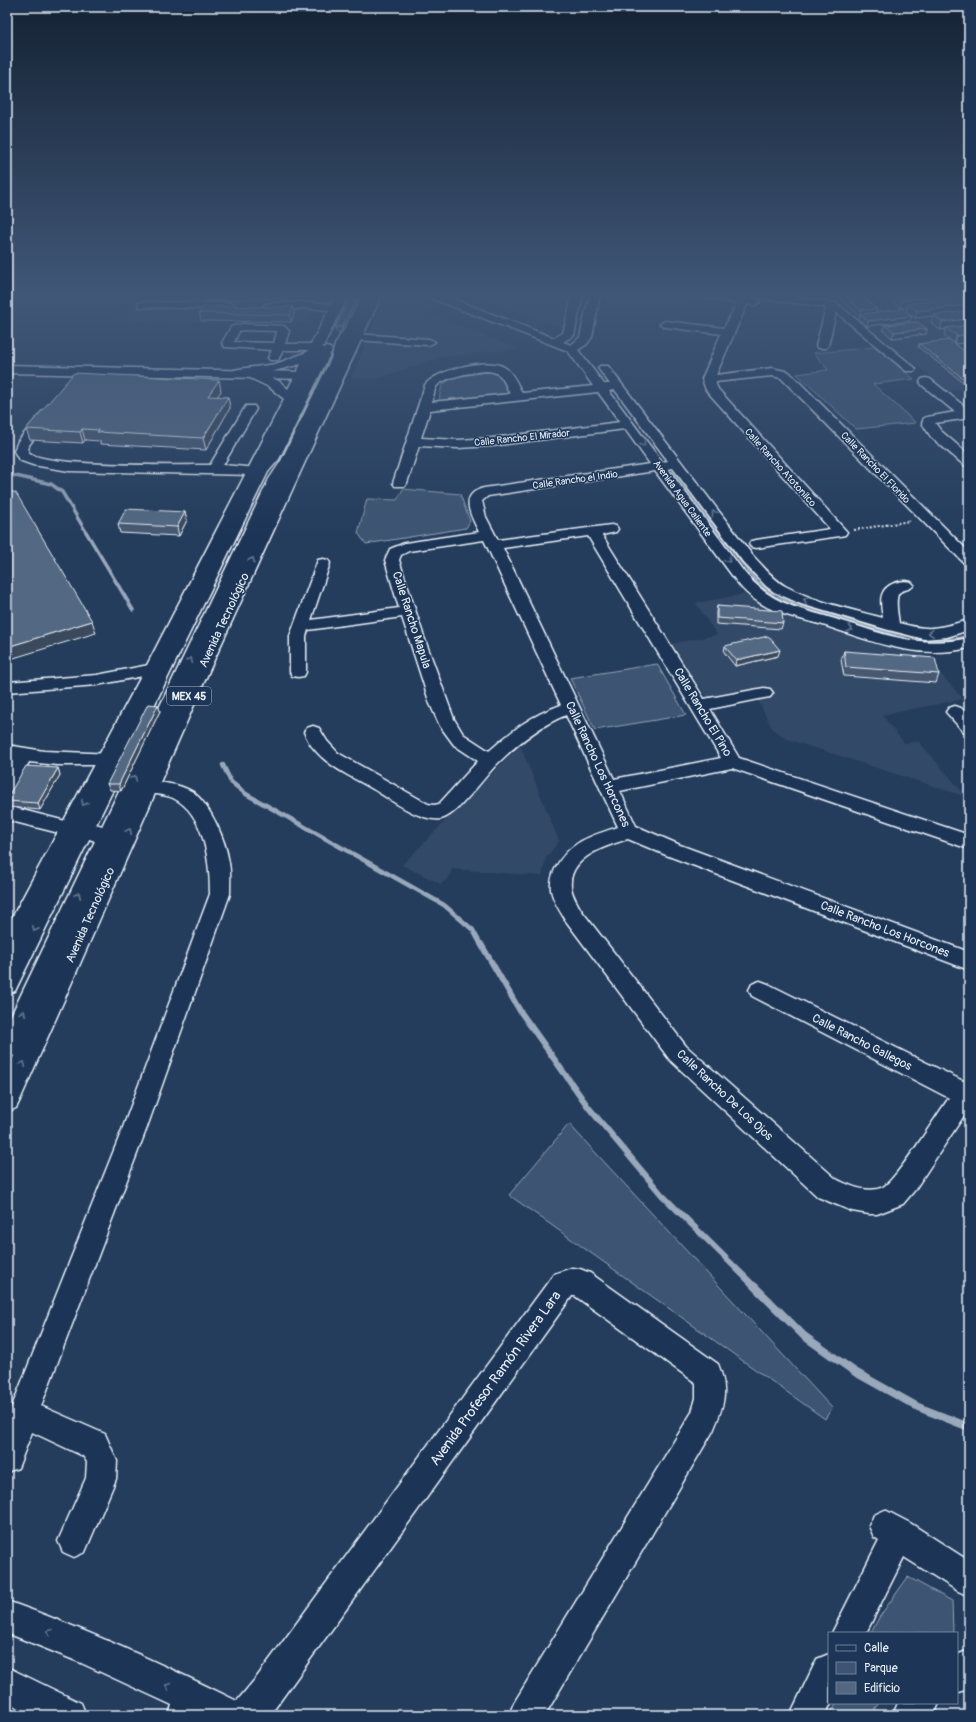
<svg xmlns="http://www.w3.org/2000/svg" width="976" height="1722" viewBox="0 0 976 1722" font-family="Pangolin,sans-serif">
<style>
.built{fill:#334a68}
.green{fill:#3e5472;stroke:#93a2b5}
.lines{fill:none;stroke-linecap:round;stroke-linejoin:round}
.stream-far3{stroke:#99a8ba;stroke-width:3.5}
.stream-far2{stroke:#99a8ba;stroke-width:4.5}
.stream-far1{stroke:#99a8ba;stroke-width:6}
.stream{stroke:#99a8ba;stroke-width:8}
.minor-casing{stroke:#e8f1f8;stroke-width:3}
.major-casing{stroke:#e8f1f8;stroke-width:3}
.path{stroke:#e8f1f8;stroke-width:2;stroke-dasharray:2 2;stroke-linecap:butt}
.minor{fill:#1d3557;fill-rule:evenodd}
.major{fill:#1d3557;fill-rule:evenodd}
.wall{fill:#475970;stroke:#e8f1f8}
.shaded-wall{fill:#3a485b;stroke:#e8f1f8}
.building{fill:#536782;stroke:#e8f1f8}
.oneway{stroke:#64778f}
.labels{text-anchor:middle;stroke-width:3;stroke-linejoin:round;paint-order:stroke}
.far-street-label{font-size:10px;fill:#e8f1f8;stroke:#1d3557}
.shield{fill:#1d3557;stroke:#abb9c8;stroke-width:1}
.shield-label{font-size:11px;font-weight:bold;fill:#e8f1f8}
.street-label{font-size:12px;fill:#e8f1f8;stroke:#1d3557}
.near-street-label{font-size:14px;fill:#e8f1f8;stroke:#1d3557}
</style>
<rect width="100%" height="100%" fill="#253d5d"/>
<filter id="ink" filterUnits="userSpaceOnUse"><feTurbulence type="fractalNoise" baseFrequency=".025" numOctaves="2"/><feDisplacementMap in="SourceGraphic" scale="8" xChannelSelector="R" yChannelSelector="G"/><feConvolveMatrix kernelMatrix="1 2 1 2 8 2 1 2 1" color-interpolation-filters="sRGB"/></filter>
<g filter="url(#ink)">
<!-- built -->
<g class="built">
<polygon points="324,294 307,323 117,320 136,295"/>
<polygon points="473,294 572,294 567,330"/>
<polygon points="842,294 952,294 969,306 969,389 948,391 843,305"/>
<polygon points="390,295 425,299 441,303 422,311 518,349 443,357 375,379 351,378 377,315 386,296"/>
<polygon points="744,594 770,609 793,619 894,648 923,654 963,699 882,715 904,743 919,742 967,797 787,739 772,728 758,700 715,709 670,644 717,635 696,603"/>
<polygon points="520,745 559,841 546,858 542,876 452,869 449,878 441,884 402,865"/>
</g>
<!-- green -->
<g class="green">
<polygon points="876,347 914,379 873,384 916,423 856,429 797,374 828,370 814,353"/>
<polygon points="493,371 501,373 516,395 438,404 442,385 454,377"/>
<polygon points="403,489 460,494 470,521 466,528 366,544 358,533 367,499 397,500"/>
<polygon points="657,664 686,715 595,730 570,678"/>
<polygon points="569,1124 832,1408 825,1419 509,1195"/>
<polygon points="908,1577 952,1601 953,1633 871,1633 880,1616"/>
<polygon points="836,1703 879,1703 875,1708 873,1715 830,1715"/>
</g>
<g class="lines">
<!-- stream-far3 -->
<g class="stream-far3">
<polyline points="673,472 756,581 775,597 882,631 929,639 956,639 969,636"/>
<polyline points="7,474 51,484 62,492 133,610"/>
</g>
<!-- stream-far2 -->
<polyline class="stream-far2" points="223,765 231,782 246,794 444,905 473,930 481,945"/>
<!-- stream-far1 -->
<polyline class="stream-far1" points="481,944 520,1011 589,1108 662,1195 755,1287"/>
<!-- stream -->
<polyline class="stream" points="754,1286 804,1336 855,1372 918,1407 969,1427"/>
<defs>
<g id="minor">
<path d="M362 294H372L351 336 356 334 429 339 435 342 429 345 356 340 351 337 343 359 295 461 283 479 140 786 142 782C151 780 161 782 170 784 178 785 186 788 193 792 211 806 226 841 229 863 231 873 230 884 230 894L146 1130 41 1406 105 1434 117 1461 116 1479 85 1552 74 1557 63 1552 58 1541 86 1478 87 1462 83 1456 32 1432 18 1468 7 1472V1419L122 1130 210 894C210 863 205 813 173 798 164 794 152 794 142 792L140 787 15 1055 7 1058V1024L269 479 281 461 331 359 335 345Z"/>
<path d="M420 294H439L448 297 554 338 563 333 573 294H583L574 335 563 342 571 345 580 337 590 294H600L592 337 587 344 578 350 604 384H610L598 368 600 366H608L753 556C763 566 773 579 785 586 814 602 850 609 883 618 882 612 880 601 882 595 885 584 901 579 911 582L914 585C910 590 905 589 900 592 894 596 898 616 899 623 931 632 938 628 969 620V630L947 637 924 639 885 629 801 604 774 592 766 586 743 562 673 468 668 469 744 572C772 605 796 607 835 619 883 634 918 649 969 638V648C915 660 874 642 823 625 802 619 779 615 760 603 750 597 741 588 734 578L655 471 488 496 482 501 486 517 498 540 611 525 616 526 618 529 616 532 602 535 704 699 764 688 770 689 773 693 770 697 764 698 710 709 739 758 969 835V849L732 768 620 791 636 826 680 845 969 952V970L666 855 628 839C606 846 568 857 571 887 572 895 577 903 581 910L686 1046 836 1179C849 1186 869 1194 883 1187 896 1181 938 1113 949 1098L752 996 749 990 752 984 760 981 768 984 963 1081 969 1079V1108L914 1191 903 1204 877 1214H869L852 1211 818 1197 670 1060 566 921C560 911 553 901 551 890 550 882 552 876 555 869 569 842 590 836 618 827L566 715C539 726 517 744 497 764 484 777 457 816 441 819 420 822 390 799 373 789 353 777 330 768 315 750 310 745 307 738 304 732L307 728 313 726 319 728 327 741 338 753 428 804 434 805 439 804 478 761 454 745 440 726 430 704 402 617 308 630 306 636V672L304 676 298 677 292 676 290 672V636L318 560 323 559 328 560 330 563 311 620 399 608 385 560 390 549 405 543 479 532C471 516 458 494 484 488L650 464 625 429 492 446 458 448 419 446 407 483 405 486H395L393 483 425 385C436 370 488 357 504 367 512 371 518 385 522 393L593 386 568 351ZM485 371C502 371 503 380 510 394L432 402C433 398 434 391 436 387 443 377 473 372 485 371ZM615 390 668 461 662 462 609 391ZM598 392 620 422 492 438 458 440 421 438 430 410ZM588 536 721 758 614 779 503 548ZM484 540 561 705C528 717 515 729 489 751L463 734 454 719 424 637 399 560 401 555 409 551Z"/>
<polygon points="693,294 724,294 739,297 741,294 776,294 836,303 914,367 916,369 914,371 906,371 836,312 828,346 826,348 818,348 816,346 826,307 750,297 759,300 760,302 755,305 747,304 716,375 772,368 789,372 969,552 969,564 964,563 781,378 772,376 715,382 718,389 847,532 845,535 840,536 756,548 751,547 749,544 751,541 756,540 830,529 706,390 702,379 721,334 665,327 660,324 665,321 724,328 737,303 698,297"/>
<polygon points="953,294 965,294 969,298 969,306 965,305"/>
<polygon points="143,302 231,303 236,306 231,309 139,307 138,305 139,303"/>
<path d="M298 302 336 304 341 307 336 310 300 308C293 311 266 312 262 307 267 301 289 304 298 302Z"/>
<path d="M242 324 284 326 289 331 285 344H316L320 345 322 347 320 349 316 350H283L278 360H270L268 358 272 350 225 347 222 343 231 327ZM242 330 277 331V332L274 343 234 342 239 331Z"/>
<path d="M326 347 330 348 332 350 279 459 268 472 15 991 7 994V963L71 836 7 820V806L77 824 107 765H57L29 762 14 791 7 793V768L12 758 7 757V745L44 751 112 754 153 674 97 685 7 692V682L97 675 154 664 158 665 253 475 69 471 33 465 19 460 14 451 18 441 42 412H50L52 415 29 445 28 451C36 468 184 465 210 465L244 409 246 406H254L256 409 223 465 258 468 266 458 306 379 7 373V365L302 372 308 375 320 350 322 348Z"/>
<polygon points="926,378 930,379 969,410 969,418 935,423 941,431 969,455 969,466 964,465 931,437 922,423 924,418 927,417 955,412 922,385 920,382 922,379"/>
<polygon points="955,706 961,708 969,716 969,733 963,731 946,712 949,708"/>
<path d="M572 1268 580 1269 590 1273 718 1364C729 1391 724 1405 713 1431L545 1715H509L514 1703 692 1412 696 1398V1383L575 1296H572L270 1715H169L172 1705 79 1662 7 1633V1601C86 1629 162 1664 237 1701L257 1677 554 1274Z"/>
<polygon points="885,1510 910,1523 969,1561 969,1596 958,1591 904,1557 866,1633 832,1633 879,1540 874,1537 869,1526 874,1515"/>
<polygon points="969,1650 969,1688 957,1693 957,1655"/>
<polygon points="829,1654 829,1703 831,1703 825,1715 790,1715 817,1659"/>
<polygon points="7,1667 81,1703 86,1715 33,1715 7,1702"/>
<polygon points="898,1703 939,1703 934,1715 893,1715"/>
</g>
<path id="major" d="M337 294H349L163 669 84 823C94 824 110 825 116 835L191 671 370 294H382L209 671 20 1100 16 1108 7 1112V1071L105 857C96 839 97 840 76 837L15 956 7 958V927L145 669 284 399 269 387 246 376H234L233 373 234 370 239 369 276 364 307 352ZM301 364 288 389 279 381 262 374Z"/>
</defs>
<!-- minor casing -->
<use href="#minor" class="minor-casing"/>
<!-- major casing -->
<use href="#major" class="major-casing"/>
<!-- path -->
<polyline class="path" points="854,530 910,521"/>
<!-- minor -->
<use href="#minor" class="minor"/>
<!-- major -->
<use href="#major" class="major"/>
</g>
<!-- wall -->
<g class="wall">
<polygon points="206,294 312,294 312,297 207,301"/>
<polygon points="840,294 860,294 876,312 910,321 867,326 859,319 860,316 839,298"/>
<polygon points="880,294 953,294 952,299 968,305 954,344 944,336 946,329 940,330 931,323 933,316 915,318 906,311 908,307 900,308 891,300 892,296 882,297"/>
<polygon points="357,299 357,304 342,332 336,332 335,327"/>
<polygon points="293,307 294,314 291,322 201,321 199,313"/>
<polygon points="885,325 927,329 926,334 892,338 883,330"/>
<polygon points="919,344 969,355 969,386 968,386 918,347"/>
<polygon points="219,380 221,391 217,397 228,397 230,408 206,450 100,444 100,441 85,440 83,443 30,440 26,429"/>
<polygon points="185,512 187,520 179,536 120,533 118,524"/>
<polygon points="717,606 783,623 781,629 716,624 716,612"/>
<polygon points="725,646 778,656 735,666 724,652"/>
<polygon points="844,651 939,674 936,683 844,676 841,660"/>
<polygon points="158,705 160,711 121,791 110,790 107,784"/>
<polygon points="58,768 60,775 40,810 8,807 7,804 7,798"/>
</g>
<!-- shaded-wall -->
<g class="shaded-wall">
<polygon points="883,294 892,294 892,296 882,297"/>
<polygon points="953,295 951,302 908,304 907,307 900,308 902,300"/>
<polygon points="357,299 357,304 342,332 342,327"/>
<polygon points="968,305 966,313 933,315 933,316 915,318 917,311"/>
<polygon points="293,307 294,314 291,322 290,315"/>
<polygon points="877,309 876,314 860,314 861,310"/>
<polygon points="912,316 910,321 867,326 868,321"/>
<polygon points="969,319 969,327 946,328 946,329 940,330 942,322"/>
<polygon points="927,329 926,334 892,338 894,332"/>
<polygon points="969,334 969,342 954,344 957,336"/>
<polygon points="219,380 221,391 210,407 208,396"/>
<polygon points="228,397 230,408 206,450 203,438"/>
<polygon points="82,429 85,440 83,443 80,432"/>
<polygon points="185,512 187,520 179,536 177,527"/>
<polygon points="92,621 96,633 7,660 7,647"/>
<polygon points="780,650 778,656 735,666 736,660"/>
<polygon points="158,705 160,711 121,791 119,784"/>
<polygon points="58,768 60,775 40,810 38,803"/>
</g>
<!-- building -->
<g class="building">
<polygon points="842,294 860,294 877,309 861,310"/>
<polygon points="895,294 953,294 953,295 902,300"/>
<polygon points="959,298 968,305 917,311 908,304"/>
<polygon points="350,299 357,299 342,327 335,327"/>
<polygon points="203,306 293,307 290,315 199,313"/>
<polygon points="903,309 912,316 868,321 860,314"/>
<polygon points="969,311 969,319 942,322 933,315"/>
<polygon points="918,322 927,329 894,332 885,325"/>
<polygon points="969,325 969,334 957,336 946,328"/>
<polygon points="950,340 969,355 969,383 919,344"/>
<polygon points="74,373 219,380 208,396 228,397 203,438 97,432 99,430 82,429 80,432 26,429"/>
<polygon points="7,490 16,493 92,621 7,647"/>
<polygon points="126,509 185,512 177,527 118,524"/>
<polygon points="717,606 782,611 783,623 717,618"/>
<polygon points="768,636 780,650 736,660 725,646"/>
<polygon points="844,651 935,658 939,674 846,667"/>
<polygon points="148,704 158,705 119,784 107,784"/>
<polygon points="26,766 58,768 38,803 7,801 7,798"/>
</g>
<!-- one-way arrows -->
<defs><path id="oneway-chevron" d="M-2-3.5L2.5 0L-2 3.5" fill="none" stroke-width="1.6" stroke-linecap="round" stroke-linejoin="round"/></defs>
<g class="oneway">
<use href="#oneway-chevron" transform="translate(643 444) rotate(54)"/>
<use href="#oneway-chevron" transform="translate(714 513) rotate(-127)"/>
<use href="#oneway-chevron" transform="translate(252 560) rotate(-65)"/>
<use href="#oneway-chevron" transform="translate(728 560) rotate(54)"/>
<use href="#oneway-chevron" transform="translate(806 600) rotate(-160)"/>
<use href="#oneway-chevron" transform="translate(850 629) rotate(17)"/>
<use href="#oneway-chevron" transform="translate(931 633) rotate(178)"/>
<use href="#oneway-chevron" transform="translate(190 660) rotate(-65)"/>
<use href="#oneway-chevron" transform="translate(134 778) rotate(-65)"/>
<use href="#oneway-chevron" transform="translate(84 803) rotate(119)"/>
<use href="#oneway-chevron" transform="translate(129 831) rotate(-64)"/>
<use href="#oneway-chevron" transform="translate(78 895) rotate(-65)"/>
<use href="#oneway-chevron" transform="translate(35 929) rotate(116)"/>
<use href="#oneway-chevron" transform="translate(23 1013) rotate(-65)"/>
<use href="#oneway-chevron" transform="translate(23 1064) rotate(-66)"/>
<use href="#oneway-chevron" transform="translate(49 1632) rotate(-158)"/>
<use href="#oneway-chevron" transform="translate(168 1686) rotate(-156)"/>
</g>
</g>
<!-- sky -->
<linearGradient id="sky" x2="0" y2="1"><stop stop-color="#142233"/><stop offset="0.55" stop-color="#405778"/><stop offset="1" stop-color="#405778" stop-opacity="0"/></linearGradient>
<rect width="976" height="536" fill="url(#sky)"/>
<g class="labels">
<!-- far-street labels -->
<g class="far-street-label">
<text transform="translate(522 437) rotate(-6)" y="4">Calle Rancho El Mirador</text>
<text transform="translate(781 467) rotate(48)" y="4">Calle Rancho Atotonilco</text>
<text transform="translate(876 467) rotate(46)" y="4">Calle Rancho El Florido</text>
<text transform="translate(575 479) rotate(-8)" y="4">Calle Rancho el Indio</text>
<text transform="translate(683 498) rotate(54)" y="4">Avenida Agua Caliente</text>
</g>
<!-- shield labels -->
<rect class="shield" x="167" y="687" width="44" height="18" rx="3"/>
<g class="shield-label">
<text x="189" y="700">MEX 45</text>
</g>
<!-- street labels -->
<g class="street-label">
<text transform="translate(224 620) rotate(-65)" y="4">Avenida Tecnológico</text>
<text transform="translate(412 620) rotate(72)" y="4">Calle Rancho Mapula</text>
<text transform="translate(703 712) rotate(59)" y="4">Calle Rancho El Pino</text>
<text transform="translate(598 764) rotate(65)" y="4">Calle Rancho Los Horcones</text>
<text transform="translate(90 915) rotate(-66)" y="4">Avenida Tecnológico</text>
<text transform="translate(885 929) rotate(21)" y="4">Calle Rancho Los Horcones</text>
<text transform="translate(862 1042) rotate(27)" y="4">Calle Rancho Gallegos</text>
<text transform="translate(725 1095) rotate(43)" y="4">Calle Rancho De Los Ojos</text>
</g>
<!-- near-street labels -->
<g class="near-street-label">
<text transform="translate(495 1378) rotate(-54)" y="5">Avenida Profesor Ramón Rivera Lara</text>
</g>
</g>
<!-- margin -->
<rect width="976" height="1722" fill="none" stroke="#1d3557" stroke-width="24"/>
<rect x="12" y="12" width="952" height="1698" fill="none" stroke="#e8f1f8" stroke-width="1.5" filter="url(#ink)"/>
<!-- legend -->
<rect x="828" y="1632" width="130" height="72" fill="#1d3557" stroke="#6e8097"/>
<rect x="836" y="1645" width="20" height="6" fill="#1d3557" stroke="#6e8097"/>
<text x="864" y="1652" font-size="12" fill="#e8f1f8">Calle</text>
<rect x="836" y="1662" width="20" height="12" fill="#3e5472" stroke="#6e8097"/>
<text x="864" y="1672" font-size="12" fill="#e8f1f8">Parque</text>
<rect x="836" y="1682" width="20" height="12" fill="#536782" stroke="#6e8097"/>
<text x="864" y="1692" font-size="12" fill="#e8f1f8">Edificio</text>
</svg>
